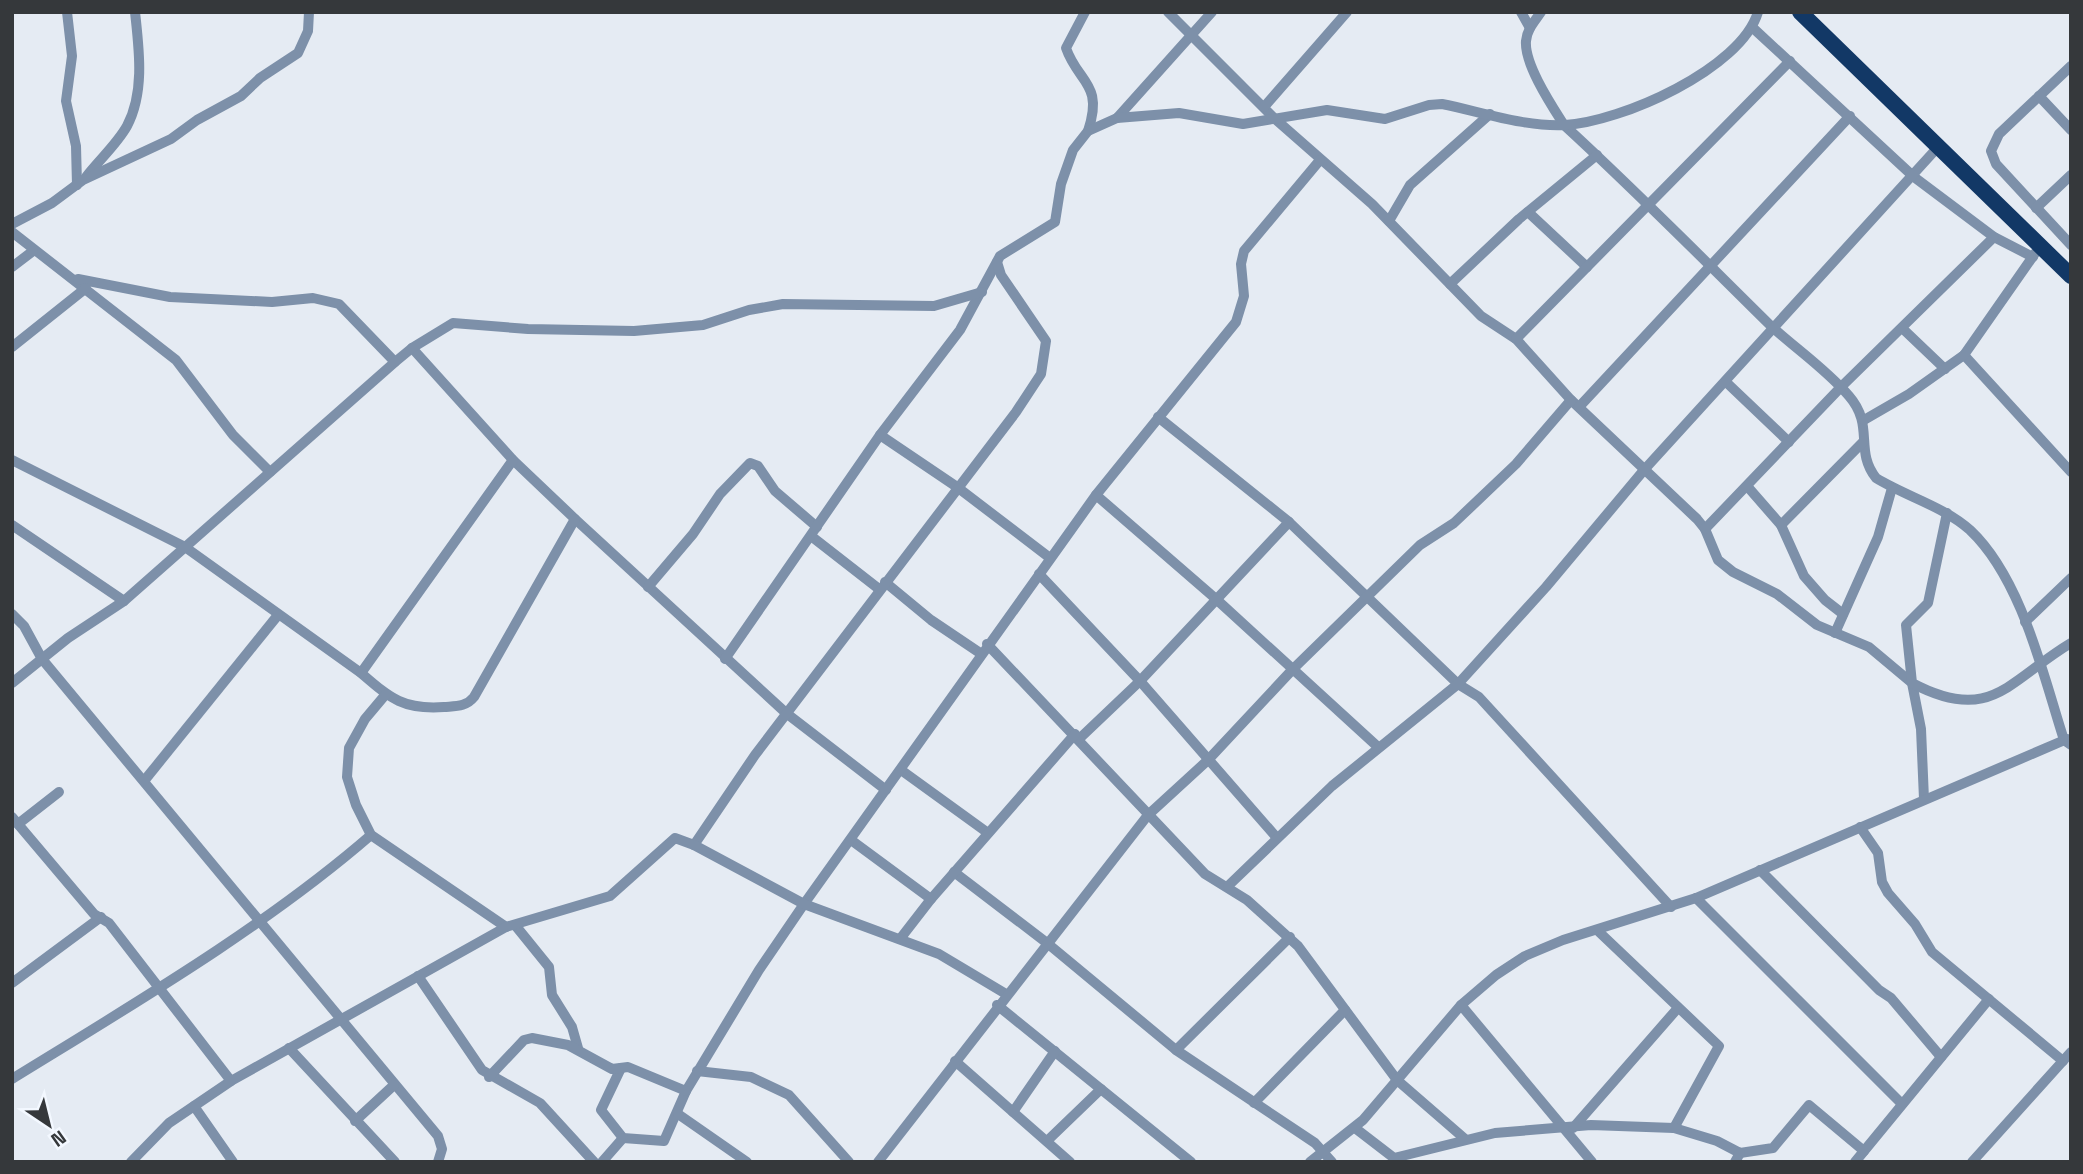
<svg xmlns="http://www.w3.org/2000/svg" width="2083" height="1174" viewBox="0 0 2083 1174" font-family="'Space Grotesk',sans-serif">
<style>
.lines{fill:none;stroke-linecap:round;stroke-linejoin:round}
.minor{stroke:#7d90a9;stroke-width:10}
.trunk{stroke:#123866;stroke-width:16}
</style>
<rect width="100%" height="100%" fill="#e5ebf3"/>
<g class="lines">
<!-- minor -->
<g class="minor">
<polyline points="67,12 72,56 66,101 76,146 77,185"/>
<path d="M1085 12 1066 48C1078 83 1104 83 1088 131"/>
<polyline points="1168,12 1274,118 1372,204 1481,316 1516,339 1571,400 1697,519 1705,529 1718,560 1733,572 1777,594 1817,625 1869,647 1912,683 1921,729 1924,799"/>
<polyline points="1521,12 1530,28"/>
<path d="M1541 12C1535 21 1527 29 1526 41 1524 64 1552 106 1564 125 1635 190 1702 258 1770 325 1796 349 1826 369 1849 396 1875 426 1854 450 1876 478 1907 497 1943 506 1970 530 2022 579 2043 675 2064 740L2071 745"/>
<polyline points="1753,28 1914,177 1994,237 2033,257"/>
<polyline points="2071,66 1999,134 1991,151 1996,164 2071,245"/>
<polyline points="2039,96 2071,130"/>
<polyline points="1264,107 1347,12"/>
<polyline points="1117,118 1212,12"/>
<path d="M86 177C99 160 117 144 127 126 145 92 139 49 135 12"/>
<polyline points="2036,208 2071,175"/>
<polyline points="1528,212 1587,267"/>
<polyline points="1389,221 1410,185 1490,114"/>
<polyline points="12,224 52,203 83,180 171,139 197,120 241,96 260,78 298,53 308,31 309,12"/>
<polyline points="12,232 176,360 233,435 270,472"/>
<polyline points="12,267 33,251"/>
<polyline points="78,279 170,297 272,302 313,298 339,304 395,362"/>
<polyline points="1450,284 1519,219 1597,155"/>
<polyline points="1902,328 1945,369"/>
<polyline points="1516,339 1790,61"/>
<polyline points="12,347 86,288"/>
<polyline points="412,348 513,460 575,519 786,713 886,790"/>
<polyline points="1964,355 2071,472"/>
<polyline points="1726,382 1789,442"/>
<polyline points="1579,407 1850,116"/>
<polyline points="1158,417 1289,522 1458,684 1479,697 1671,907"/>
<polyline points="1864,420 1909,394 1964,355 2036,252"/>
<polyline points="880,435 957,487 1050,558"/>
<path d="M12 460 185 547 361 673C390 698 403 710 444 707 456 706 466 707 474 697L575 519"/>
<polyline points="1747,486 1781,525 1804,576 1825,600 1843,614"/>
<polyline points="1096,495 1216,599 1378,747"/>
<path d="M1947 513 1928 603 1906 625 1912 683C1991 725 2009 680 2071 643"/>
<polyline points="12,525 124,601"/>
<polyline points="1781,525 1864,441"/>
<polyline points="1705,529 1841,387 1994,237"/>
<polyline points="811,536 879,589"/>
<polyline points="1039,574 1140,681 1277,838"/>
<polyline points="885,582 931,620 980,653"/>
<polyline points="648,587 693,534 720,494 750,463 758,466 775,491 817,527"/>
<polyline points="12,614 24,626 42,659 438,1136 442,1149 438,1162"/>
<polyline points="2025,622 2071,578"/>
<polyline points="1835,633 1878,537 1892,488"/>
<polyline points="987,644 1205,874 1247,900 1298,946 1397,1080 1465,1139"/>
<path d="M725 659 880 435 960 330 1000 256 1055 222 1061 184 1073 150 1088 131 1117 118 1179 113 1243 124 1327 110 1385 119 1429 105 1442 104C1482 112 1524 127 1565 125 1621 122 1741 69 1758 12"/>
<polyline points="361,673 513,460"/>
<polyline points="12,683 68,638 124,601 395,362 412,348 453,323 528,329 634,331 703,325 749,310 783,304 934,306 982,292"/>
<polyline points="386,694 365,719 349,748 347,777 356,805 371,835 506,927"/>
<polyline points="1079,739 1140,681 1289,522"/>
<polyline points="901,770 988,833"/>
<polyline points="144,781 278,615"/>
<polyline points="12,817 94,914 109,923 231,1081"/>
<polyline points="18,824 59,792"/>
<polyline points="1860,827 1878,853 1882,882 1888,893 1915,924 1932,952 2063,1061"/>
<polyline points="851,840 931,899"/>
<polyline points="694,845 755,755 1016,412 1041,374 1046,341 1001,275 997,262"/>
<polyline points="1760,870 1879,990 1891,998 1941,1057"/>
<polyline points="954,872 1047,943 1176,1050 1315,1143 1332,1162"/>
<polyline points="1228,886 1332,786 1458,684 1546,587 1644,470 1938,147"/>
<polyline points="1696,898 1902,1104"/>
<polyline points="515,925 549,967 552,995 572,1027 578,1048"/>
<polyline points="1597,930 1719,1046 1674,1128"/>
<polyline points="900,939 931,899 1075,734"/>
<polyline points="418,976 482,1070 540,1103 594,1162"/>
<polyline points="12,983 101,917"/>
<polyline points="997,1005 1191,1162"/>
<polyline points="1461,1005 1592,1162"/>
<polyline points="289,1048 395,1162"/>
<polyline points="1176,1050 1290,937"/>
<polyline points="955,1061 1070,1162"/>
<polyline points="621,1068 601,1110 623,1138 664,1141 686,1091 759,970 804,904 1096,495 1236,322 1244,296 1241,264 1244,251 1320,160"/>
<polyline points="697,1071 751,1077 789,1095 849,1162"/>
<polyline points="489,1077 524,1040 532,1038 568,1045 612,1069 628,1067 686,1091"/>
<path d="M12 1079C132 1005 265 927 371 835"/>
<polyline points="1254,1103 1345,1010"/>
<polyline points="194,1106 233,1162"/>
<polyline points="1013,1112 1055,1051"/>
<polyline points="678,1114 747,1162"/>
<polyline points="355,1121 394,1085"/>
<polyline points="1355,1128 1394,1158 1495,1133 1591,1125 1674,1128 1717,1141 1740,1153 1773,1148 1809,1105 1864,1151"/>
<polyline points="1573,1128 1677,1009"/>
<polyline points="1047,1141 1101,1089"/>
<polyline points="131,1162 169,1123 231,1081 506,927 610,896 675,838 694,845 804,904 939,954 1006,994"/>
<polyline points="602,1162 623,1138"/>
<polyline points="878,1162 1148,815 1208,760 1293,669 1420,545 1454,523 1516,464 1571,400"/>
<polyline points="1310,1162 1363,1120 1461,1005 1496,975 1525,956 1563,940 1696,898 2067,739"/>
<polyline points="1735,1162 1740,1153"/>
<polyline points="1855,1162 1989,999"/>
<polyline points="1972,1162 2071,1052"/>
</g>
<!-- trunk -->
<polyline class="trunk" points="1800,12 2071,276"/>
</g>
<!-- border -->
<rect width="2083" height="1174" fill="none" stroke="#35383b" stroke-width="28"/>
<!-- north arrow -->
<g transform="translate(49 1125) rotate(145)" stroke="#f3f8ff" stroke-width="5" paint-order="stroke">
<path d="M0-5L12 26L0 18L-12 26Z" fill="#35383b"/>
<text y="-10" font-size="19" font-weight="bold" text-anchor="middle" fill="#35383b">N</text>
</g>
</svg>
